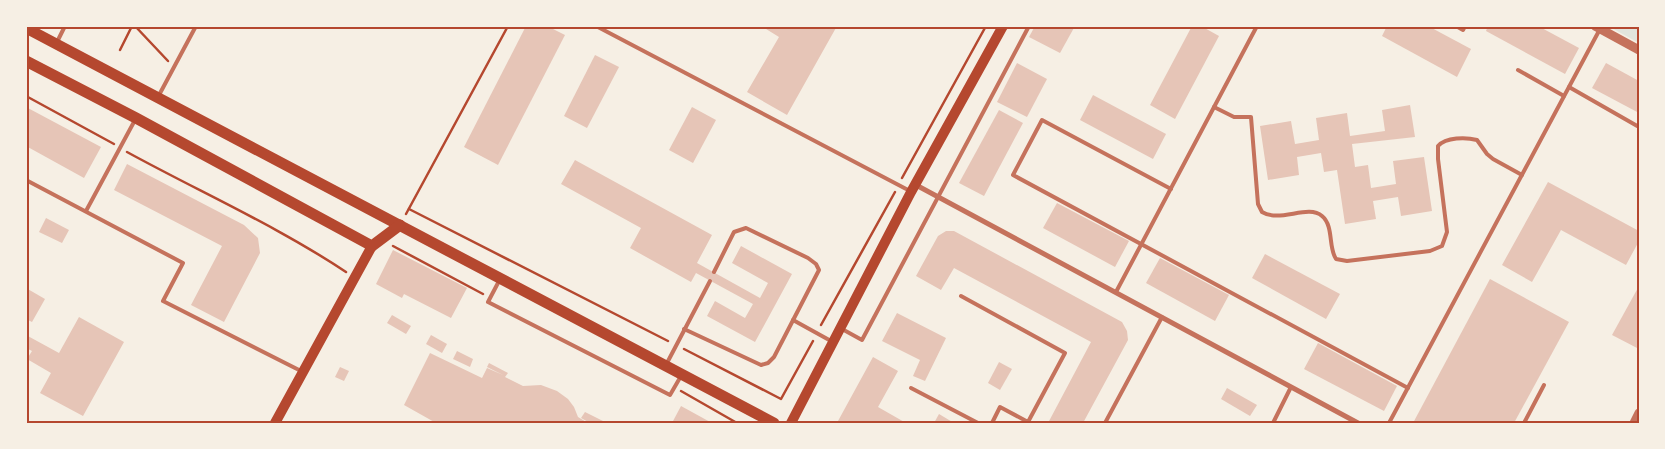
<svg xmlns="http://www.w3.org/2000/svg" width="1665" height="449" viewBox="0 0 1665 449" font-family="Rubik,sans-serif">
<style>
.green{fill:#e2e4dc}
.building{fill:#e6c5b7}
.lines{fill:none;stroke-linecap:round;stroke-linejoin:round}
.path{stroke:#b5482f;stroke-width:2.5}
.service{stroke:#c5725c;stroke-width:4}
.minor{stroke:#c5725c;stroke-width:5}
.tertiary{stroke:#c5725c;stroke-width:9}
.secondary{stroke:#b5482f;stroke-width:10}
.primary{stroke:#b5482f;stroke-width:11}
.neatline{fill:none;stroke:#b5482f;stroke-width:2}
</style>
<rect width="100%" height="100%" fill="#f6efe4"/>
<!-- green -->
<polygon class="green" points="1608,26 1639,26 1639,43"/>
<!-- building -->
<g class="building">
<polygon points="526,26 547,26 565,35 498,165 464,147"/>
<polygon points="761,26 837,26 787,115 747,92 779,37"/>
<polygon points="1035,26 1075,26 1060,53 1029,37"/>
<polygon points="1192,26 1201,26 1219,36 1175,119 1150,105"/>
<polygon points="1387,26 1428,26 1471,49 1457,77 1382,36"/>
<polygon points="1488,26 1538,26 1579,48 1565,74 1486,31"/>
<polygon points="595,55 619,67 587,128 564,116"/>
<polygon points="1017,63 1047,79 1027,117 997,102"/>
<polygon points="1606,63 1639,81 1639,113 1592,88"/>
<polygon points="1093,95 1166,134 1153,159 1080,120"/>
<polygon points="1410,105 1415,137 1352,144 1355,167 1368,165 1371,188 1396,184 1393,161 1424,157 1432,211 1401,216 1398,197 1373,201 1376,219 1345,224 1337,170 1324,172 1321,153 1297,157 1299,175 1268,180 1260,126 1291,121 1295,144 1319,140 1316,118 1347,113 1350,136 1385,131 1382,110"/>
<polygon points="26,107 101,147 84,178 26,146"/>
<polygon points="692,107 716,120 693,163 669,150"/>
<polygon points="999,110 1023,123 984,196 959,183"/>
<polygon points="575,160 712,235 697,263 760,298 768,283 732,263 741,246 792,274 755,342 707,316 715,301 745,318 753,304 696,273 691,282 630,248 641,228 561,184"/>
<polygon points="127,164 244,225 258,238 260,253 224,322 191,305 222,246 114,190"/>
<polygon points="1548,182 1639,231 1639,241 1626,265 1561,230 1532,282 1502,265"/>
<polygon points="1057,203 1129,241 1115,267 1043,228"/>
<polygon points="46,218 69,230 62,243 39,232"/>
<polygon points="946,231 954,231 1122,322 1127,331 1128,340 1083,423 1048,423 1091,342 954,268 941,290 916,276 938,236"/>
<polygon points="393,250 467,288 451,318 404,294 402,298 376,284"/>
<polygon points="1265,254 1340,294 1326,319 1252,278"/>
<polygon points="1160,258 1229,295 1215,321 1146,283"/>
<polygon points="1490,279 1569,322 1514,423 1413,423"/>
<polygon points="1639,286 1639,349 1612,335"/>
<polygon points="26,288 45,299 32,322 26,319"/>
<polygon points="897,313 946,338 925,381 913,376 920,360 882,341"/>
<polygon points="392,315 411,326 406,334 387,323"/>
<polygon points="79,317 124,342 83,416 40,393 51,373 27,359 32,351 26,348 26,335 59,353"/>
<polygon points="431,335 447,344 442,353 426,344"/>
<polygon points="1318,343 1397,386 1384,411 1304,369"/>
<polygon points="457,351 473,359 470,367 453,359"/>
<polygon points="430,353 482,378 487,368 503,375 487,367 489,363 508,373 505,377 523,386 541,385 557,391 568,399 574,407 578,417 588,423 436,423 404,405"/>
<polygon points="873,357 898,371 878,407 906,423 838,421"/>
<polygon points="999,362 1012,369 1000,390 988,383"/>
<polygon points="340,367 349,371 344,381 335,377"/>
<polygon points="1227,388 1257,405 1250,416 1221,399"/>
<polygon points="681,406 712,423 672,423"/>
<polygon points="585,412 603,421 603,423 590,423 581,418"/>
<polygon points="939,414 954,423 934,423"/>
</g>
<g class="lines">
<!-- path -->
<g class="path">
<polyline points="135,26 168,61"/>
<polyline points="120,50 132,26"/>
<polyline points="26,96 114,144"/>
<path d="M127 152C200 192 277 226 346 272"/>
<polyline points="902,178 986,26"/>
<polyline points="409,209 668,341"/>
<polyline points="406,214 508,26"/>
<polyline points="393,246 483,294"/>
<polyline points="821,325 895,192"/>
<polyline points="684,349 781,399 813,341"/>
<polyline points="681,391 737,423"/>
</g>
<!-- service -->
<g class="service">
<polyline points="596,26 910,191"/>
<polyline points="1456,26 1463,30 1465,26"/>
<polyline points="57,42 65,26"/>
<polyline points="1518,70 1564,96"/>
<polyline points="1569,87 1639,127"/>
<polyline points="158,97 196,26"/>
<path d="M1214 107 1234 117H1251L1258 204 1262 212C1280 223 1308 204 1322 216 1334 226 1328 247 1336 259L1347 261 1430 251 1442 246 1447 232 1438 159V146C1446 137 1466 137 1477 140L1487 154 1493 159 1522 175"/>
<polyline points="26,180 183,263 163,301 301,371"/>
<polyline points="1171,189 1042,120 1013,175 1408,388"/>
<polyline points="86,211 135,120"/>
<polyline points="499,281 488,302 670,395 681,376"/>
<polyline points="1116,292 1257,26"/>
<polyline points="961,296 1065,353 1028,422 1000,407 992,423"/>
<polyline points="793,320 831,341"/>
<polyline points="684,329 761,365 768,363 774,357 819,270 816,264 808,258 746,228 734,232 714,272"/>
<polyline points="842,329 862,340 1029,26"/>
<polyline points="667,363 710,281"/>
<polyline points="911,388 978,423"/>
<polyline points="1105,423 1162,317"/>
<polyline points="1273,423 1291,387"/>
<polyline points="1389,423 1600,29"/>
<polyline points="1524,423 1544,385"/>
</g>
<!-- minor -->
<polyline class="minor" points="916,185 1358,423"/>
<!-- tertiary -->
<g class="tertiary">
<polyline points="1595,26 1639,50"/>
<polyline points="1634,423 1639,413"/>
</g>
<!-- secondary -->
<g class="secondary">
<polyline points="275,423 372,246"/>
<polyline points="791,423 911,192 1003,26"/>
</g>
<!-- primary -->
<g class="primary">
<polyline points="26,28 774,423"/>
<polyline points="26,61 136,118 372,246 400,225"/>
</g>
</g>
<!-- border -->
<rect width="1665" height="449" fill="none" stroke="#f6efe4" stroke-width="55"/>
<rect x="28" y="28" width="1610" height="394" class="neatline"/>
</svg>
